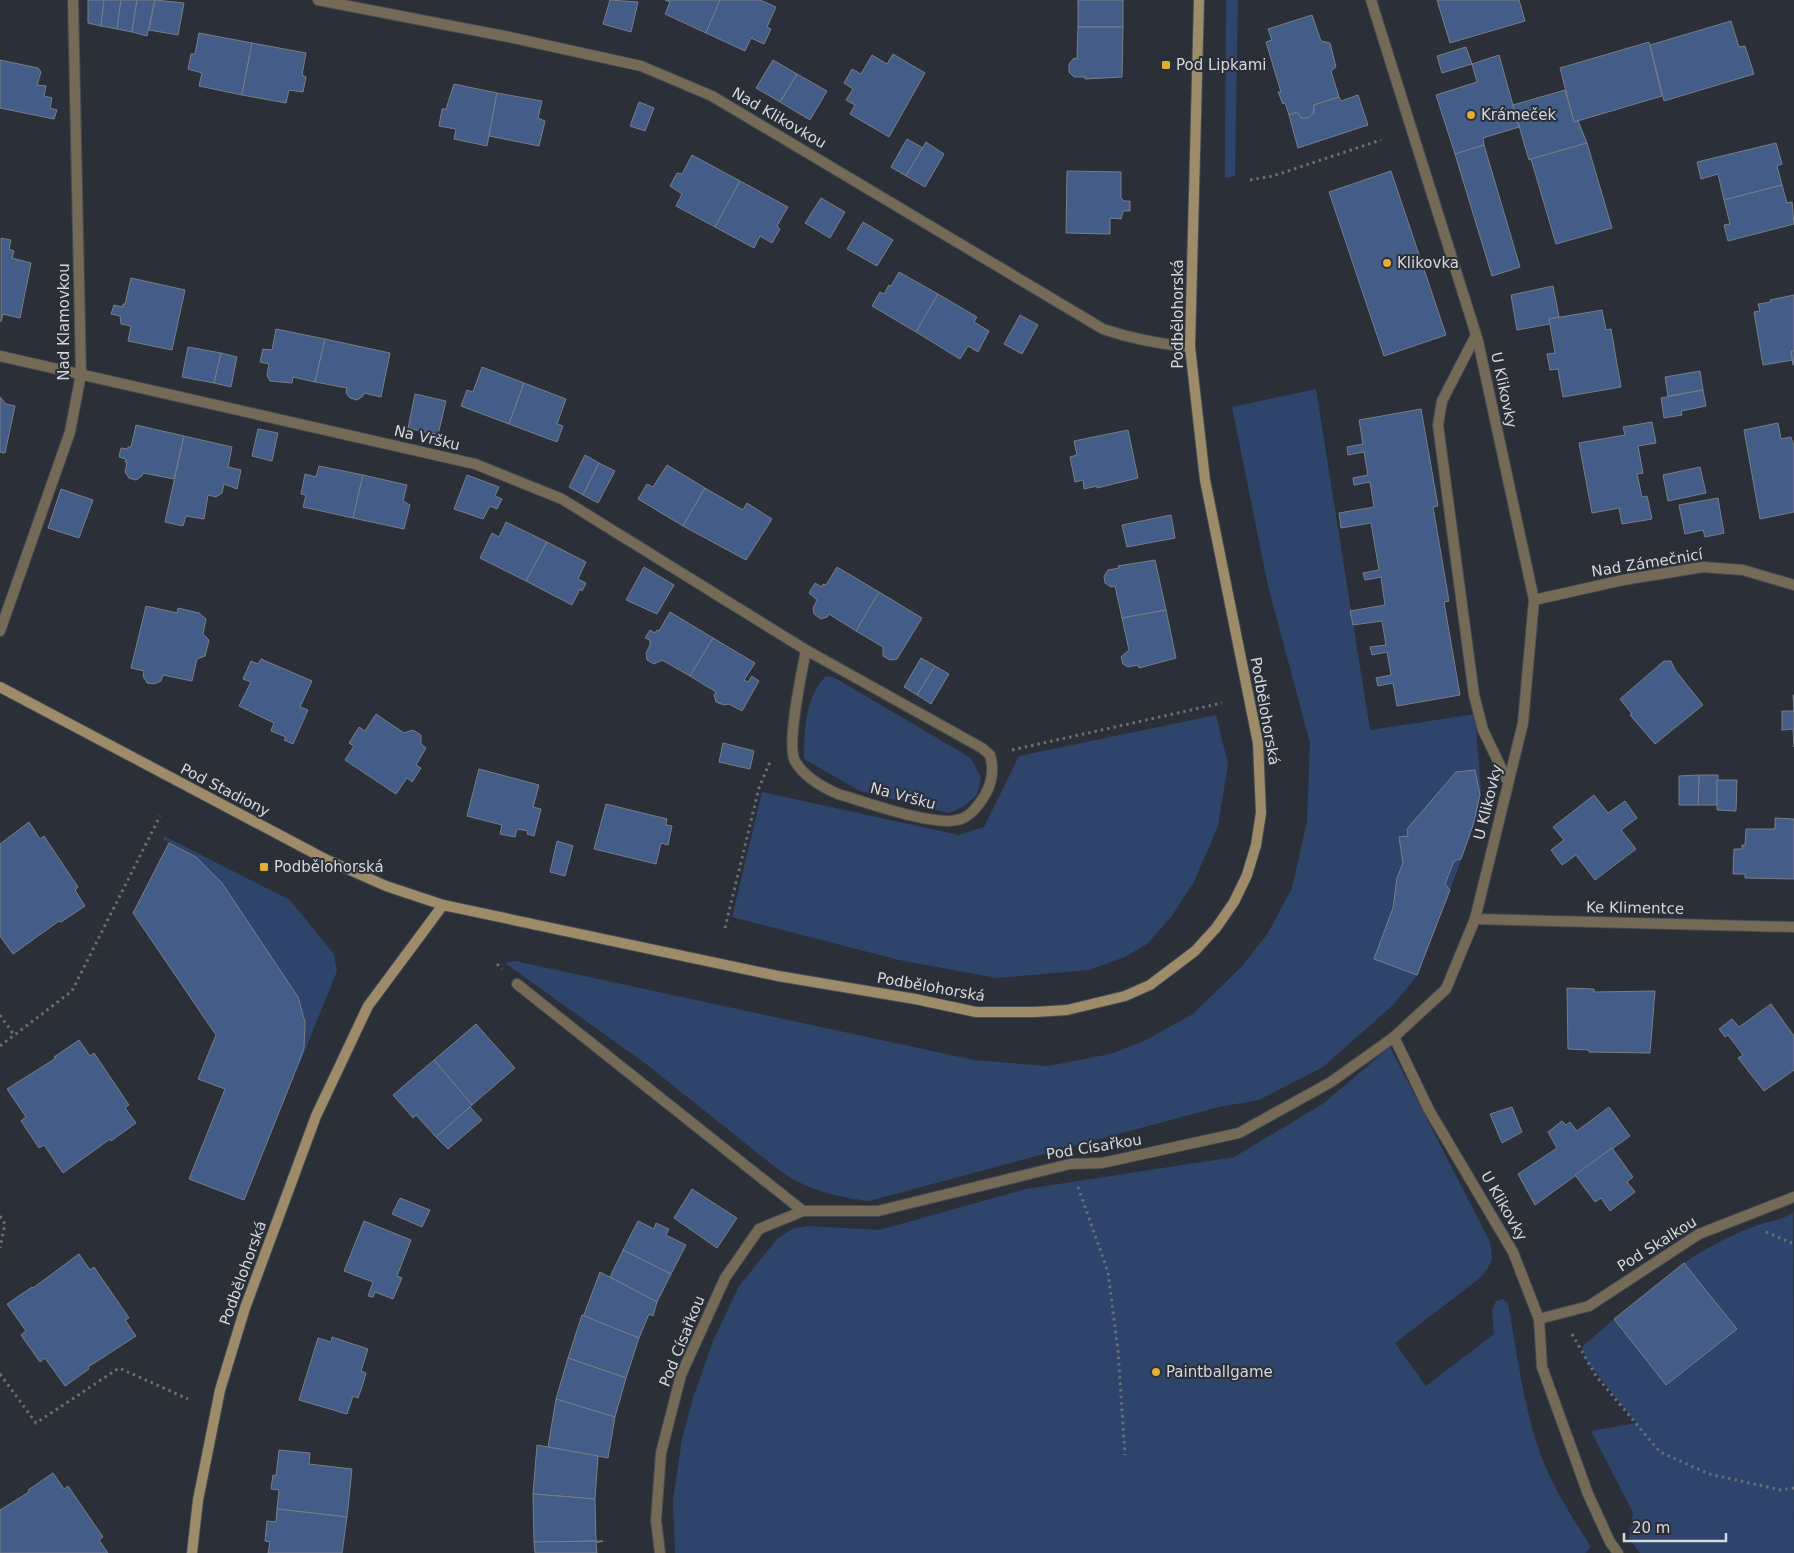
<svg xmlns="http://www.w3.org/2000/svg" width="1794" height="1553" viewBox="0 0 1794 1553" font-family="'DejaVu Sans',sans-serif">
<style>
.green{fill:#2e446b}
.building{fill:#445c88;stroke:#787e87}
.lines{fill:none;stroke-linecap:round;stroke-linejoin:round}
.lane-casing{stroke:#464a52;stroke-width:12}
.street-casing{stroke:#464a52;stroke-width:12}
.secondary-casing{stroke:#464a52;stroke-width:12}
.path{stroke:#6a6e75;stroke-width:3;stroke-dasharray:2.5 4;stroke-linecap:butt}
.lane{stroke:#756a55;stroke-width:10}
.street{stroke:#756a55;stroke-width:10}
.secondary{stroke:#9d8b69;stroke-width:10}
.poi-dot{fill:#e4ae35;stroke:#2b2f37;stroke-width:2}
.labels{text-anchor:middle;stroke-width:4;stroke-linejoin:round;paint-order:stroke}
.poi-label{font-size:15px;fill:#d5d8dd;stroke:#2b2f37;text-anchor:start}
.street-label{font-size:15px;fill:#d5d8dd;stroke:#2b2f37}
</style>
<rect width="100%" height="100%" fill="#2b2f37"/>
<!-- green -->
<g class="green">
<polygon points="1226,0 1238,0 1235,176 1225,178"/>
<path d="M1316 389 1370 730 1475 714 1481 790 1476 820 1418 975 1392 1006 1323 1067 1259 1100 1219 1107 869 1201C835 1197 808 1190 780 1171L646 1064 505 963 515 961 974 1060 1048 1066 1110 1054 1144 1041 1193 1014 1243 965 1268 933 1292 888 1307 821 1310 743 1268 586 1232 407Z"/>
<path d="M826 676 835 678 971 758 981 778 977 795 964 806 949 813 860 791 804 759C804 732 805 696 826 676Z"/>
<polygon points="1216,715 1228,764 1218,826 1194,882 1171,917 1147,944 1125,957 1089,970 997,978 899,960 732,917 762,792 959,835 984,827 1019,756"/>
<polygon points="164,836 290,900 334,954 337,971 300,1063 305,1022 303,1012 293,989 214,874 196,857 163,839"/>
<path d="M1390 1047 1489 1240C1494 1259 1493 1263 1480 1278L1395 1343 1426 1386 1494 1334 1492 1310 1496 1301 1503 1299 1508 1303C1517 1353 1523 1405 1540 1453 1552 1486 1572 1517 1591 1547L1585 1553H675L673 1500 682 1439 693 1398 713 1341 739 1286 778 1238 794 1228 808 1226 879 1230 1026 1189 1234 1157 1324 1103Z"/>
<path d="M1793 1213 1794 1553H1640L1629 1538 1633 1513 1591 1431 1636 1423 1586 1360 1582 1347 1614 1319 1666 1385 1736 1329 1684 1263C1706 1248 1728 1236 1753 1227 1767 1221 1780 1221 1793 1213Z"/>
</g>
<!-- building -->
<g class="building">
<polygon points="88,0 104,0 101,26 88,23"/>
<polygon points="104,0 121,0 117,29 101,26"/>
<polygon points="121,0 137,0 132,32 117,29"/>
<polygon points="137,0 155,0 147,36 132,32"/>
<polygon points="155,0 184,3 178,35 149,30"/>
<polygon points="610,0 638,2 631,32 603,24"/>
<polygon points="665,0 720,0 706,33 665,14 670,2"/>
<polygon points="720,0 760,0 776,7 767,27 771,29 764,44 751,38 745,51 706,33"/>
<rect x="1078" y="0" width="45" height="27"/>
<polygon points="1437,0 1519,0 1525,21 1450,43"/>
<polygon points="1312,15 1321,41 1330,43 1336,67 1331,71 1339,97 1314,105 1313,115 1306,119 1301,118 1297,112 1289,115 1285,103 1283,104 1278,92 1281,92 1266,42 1272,40 1268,29"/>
<polygon points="1731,21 1739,47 1745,46 1754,74 1664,101 1650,45"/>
<polygon points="1078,27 1123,27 1122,77 1085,79 1085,77 1074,77 1069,72 1069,64 1074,58 1077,59"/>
<polygon points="199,33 252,43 242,95 199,86 202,73 188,69 191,54 195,54"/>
<polygon points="1649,42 1662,96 1574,122 1560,68"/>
<polygon points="252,43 306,53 302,75 306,77 303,92 289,90 286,103 242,95"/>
<polygon points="1466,47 1472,64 1442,73 1437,56"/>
<polygon points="893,54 925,73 889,137 850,114 855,105 846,100 853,89 844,83 852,69 861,74 872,55 887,64"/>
<polygon points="1499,55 1519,127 1483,138 1484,145 1455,154 1436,95 1477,82 1472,64"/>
<polygon points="0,60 38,68 41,72 37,85 46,86 44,96 52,98 50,108 57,110 54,119 0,108"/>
<polygon points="773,60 797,74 780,102 756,88"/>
<polygon points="797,74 827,91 810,120 780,102"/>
<polygon points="454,84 497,93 487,146 454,139 456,129 439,126 442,109 446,109"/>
<polygon points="1565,90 1574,122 1578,121 1587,143 1529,160 1513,105"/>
<polygon points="497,93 542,101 538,118 545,121 539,146 489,136"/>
<polygon points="1358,95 1368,125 1298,148 1289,115 1297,112 1301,118 1308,118 1314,113 1314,105 1339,97 1341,101"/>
<polygon points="639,102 654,108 645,131 630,126"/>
<polygon points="907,139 923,148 906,176 891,167"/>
<polygon points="926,142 944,154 925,187 906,176"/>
<polygon points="1587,143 1612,228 1556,244 1531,159"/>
<polygon points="1776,143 1782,164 1777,166 1782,185 1724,200 1718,174 1701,179 1697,162"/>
<polygon points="1484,145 1520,267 1492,276 1455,154"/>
<polygon points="692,155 740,181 715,227 676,206 682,194 670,186 677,173 682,174"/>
<polygon points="1067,171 1121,172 1121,198 1124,201 1130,201 1130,211 1123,211 1121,219 1110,218 1110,234 1066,233"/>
<polygon points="1391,171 1446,335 1384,356 1329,192"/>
<polygon points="740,181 788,207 777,226 780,229 772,243 760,236 754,248 715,227"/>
<polygon points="1782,185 1787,203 1792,202 1794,224 1728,241 1724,225 1730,224 1724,200"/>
<polygon points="821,198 845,212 830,238 805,223"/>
<polygon points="863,222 893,240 877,266 847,249"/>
<polygon points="1,238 11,240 9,249 14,251 12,258 31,263 20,318 3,314 1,322"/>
<polygon points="899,272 938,294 916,332 872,306 880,292 884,294 889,285 891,286"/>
<polygon points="131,278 185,290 172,350 128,341 131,326 121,324 120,316 111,314 114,305 123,307 123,304 125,304"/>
<polygon points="1553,286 1559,317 1549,319 1550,324 1517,330 1511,295"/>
<polygon points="938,294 977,317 974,322 989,331 978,352 968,346 960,359 916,332"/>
<polygon points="1794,295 1794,351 1791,351 1793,360 1763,365 1754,312 1760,311 1758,304 1771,302 1770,300"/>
<polygon points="1602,310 1606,330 1611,329 1621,387 1563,397 1558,369 1550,370 1547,354 1555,353 1549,319"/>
<polygon points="1020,315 1038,325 1022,354 1004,344"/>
<polygon points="276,329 325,339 315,382 293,377 292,383 270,381 267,375 269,364 260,362 263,349 272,350"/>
<polygon points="325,339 390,353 381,397 364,393 363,396 357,400 350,398 346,393 347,388 315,382"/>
<polygon points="188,347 221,353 214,383 182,377"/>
<polygon points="1791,351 1794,351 1794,365 1793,365"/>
<polygon points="221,353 237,357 231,387 214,383"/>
<polygon points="482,367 524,383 509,424 461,406 467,390 473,392"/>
<polygon points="1700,371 1703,390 1668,396 1665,377"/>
<polygon points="524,383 566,399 557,424 563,426 557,442 509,424"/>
<polygon points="1703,390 1706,406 1681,411 1682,415 1664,418 1661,398"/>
<polygon points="415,394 446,401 438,435 408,428"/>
<polygon points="0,397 6,404 15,406 5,453 0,452"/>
<polygon points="1421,409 1438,506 1433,507 1449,601 1444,602 1460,695 1397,706 1393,683 1378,686 1376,678 1391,675 1387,652 1372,655 1370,647 1386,645 1382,621 1353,625 1350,611 1385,605 1381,577 1365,580 1363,573 1379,570 1371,523 1341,528 1339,513 1374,507 1370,482 1354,485 1353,478 1368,475 1364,452 1348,455 1347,447 1363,444 1359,420"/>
<polygon points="1652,422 1656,443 1638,446 1643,473 1637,474 1642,497 1647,496 1652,519 1622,524 1619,508 1592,513 1579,443 1625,435 1623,427"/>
<polygon points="1778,423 1781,439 1791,437 1794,446 1794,512 1760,519 1744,430"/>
<polygon points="136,425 184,436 174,479 143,473 142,476 136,480 129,478 125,472 127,462 125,462 126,459 119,457 121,448 128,449 128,447 131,447"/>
<polygon points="258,429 278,433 272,461 252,456"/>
<polygon points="1128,430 1138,478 1097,488 1097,486 1084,489 1083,480 1075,482 1070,457 1077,455 1074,441"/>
<polygon points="184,436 232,447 228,467 241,470 237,489 224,484 222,493 216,497 208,495 204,519 186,516 183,526 165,522"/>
<polygon points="585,455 599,463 583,495 569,487"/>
<polygon points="599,463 615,471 598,503 583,495"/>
<polygon points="667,465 705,488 683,526 638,499 647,484 653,487"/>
<polygon points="319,466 363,475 353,518 303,507 306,495 301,494 305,474 316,477"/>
<polygon points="1700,467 1706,493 1668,501 1663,475"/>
<polygon points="363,475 407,485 403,501 410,505 404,529 353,518"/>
<polygon points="467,475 499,487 495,496 502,499 497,509 490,506 483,519 454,509"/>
<polygon points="705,488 743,510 747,503 772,519 746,560 683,526"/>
<polygon points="61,489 93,500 79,538 48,528"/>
<polygon points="1718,498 1724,533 1705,537 1703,530 1685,534 1679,505"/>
<polygon points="1171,515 1175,538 1127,547 1122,525"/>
<polygon points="506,522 547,542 526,581 480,558 492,533 499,537"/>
<polygon points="547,542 586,562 578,579 586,583 582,591 580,589 572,605 526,581"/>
<polygon points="1155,560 1166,610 1122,618 1115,586 1111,587 1105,583 1104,576 1108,570 1119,568 1118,566"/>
<polygon points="644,567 674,585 657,614 626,600"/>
<polygon points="837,567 879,592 856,631 829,614 827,617 821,619 814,614 813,608 817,600 809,593 815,583 822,587 823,584 826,585"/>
<polygon points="879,592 922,618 897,659 890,660 883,656 883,647 856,631"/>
<polygon points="146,606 177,613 178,608 199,613 206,619 203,634 209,640 205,656 197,659 192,681 163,675 161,681 154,684 147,683 143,676 144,671 131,668"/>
<polygon points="1166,610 1176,658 1139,668 1138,665 1128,667 1123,664 1121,657 1129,650 1122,618"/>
<polygon points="670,612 713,638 690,676 662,660 654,664 647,660 646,653 650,645 650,640 645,638 650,630 655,633 657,630 659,631"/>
<polygon points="713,638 755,663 744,680 748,682 752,676 759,681 742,711 729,704 724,705 716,702 714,695 716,692 690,676"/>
<polygon points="921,658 935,666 917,695 904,687"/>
<polygon points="261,659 312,681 300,707 308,710 293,744 284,740 286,737 271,731 274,723 239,706 251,682 243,679 251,661 258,664"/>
<polygon points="1664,661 1671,661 1675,670 1703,705 1655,744 1630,715 1632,714 1620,699"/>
<polygon points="935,666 949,674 931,704 917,695"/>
<polygon points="1793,695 1794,695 1794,747 1793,729 1782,730 1782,711 1794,711"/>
<polygon points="376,714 404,733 413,730 421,735 421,744 426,748 416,765 421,768 412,782 407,778 396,794 345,760 354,746 349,743 359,727 365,731"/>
<polygon points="723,743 754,751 750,769 719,762"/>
<polygon points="479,769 539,785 533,807 541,809 534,836 527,834 528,831 517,829 515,837 500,834 502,825 467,816"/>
<polygon points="1475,770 1480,795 1473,825 1461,859 1454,861 1445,884 1450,890 1417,975 1374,959 1393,908 1397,878 1403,863 1399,837 1408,836 1407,829 1456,772"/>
<polygon points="1699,775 1718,775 1717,805 1698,805"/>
<polygon points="1699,775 1698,805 1679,805 1679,776"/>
<polygon points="1717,780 1737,780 1736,811 1717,810"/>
<polygon points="1594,795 1608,813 1625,801 1637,818 1621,830 1636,849 1595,880 1576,855 1562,865 1551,850 1564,840 1553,827"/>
<polygon points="606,804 667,819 666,825 672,826 668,845 661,843 656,864 594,849"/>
<polygon points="1775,818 1794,819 1794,879 1745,878 1745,874 1733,874 1734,849 1742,849 1742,845 1745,845 1746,829 1775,829"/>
<polygon points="29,822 40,839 44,836 78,887 75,890 85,906 61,922 59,921 13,954 0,936 0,844"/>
<polygon points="557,841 573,846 565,876 550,872"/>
<polygon points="169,843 196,857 222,883 298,997 305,1022 304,1048 299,1062 244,1200 189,1179 225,1089 198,1079 216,1035 133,913"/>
<polygon points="1567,988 1594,989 1594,992 1655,991 1650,1053 1589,1052 1589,1050 1568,1049"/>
<polygon points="1771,1004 1794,1036 1794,1070 1764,1091 1738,1058 1743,1055 1728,1035 1725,1037 1719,1029 1732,1019 1739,1027"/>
<polygon points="476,1024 515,1068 472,1105 434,1060"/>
<polygon points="79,1040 90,1056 94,1053 129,1105 125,1108 136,1123 111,1141 110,1139 63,1173 44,1145 39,1148 21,1121 26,1117 7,1089 56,1058 54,1057"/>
<polygon points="434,1060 472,1105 436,1137 416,1115 413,1118 393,1095"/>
<polygon points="470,1107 482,1120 448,1149 436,1137"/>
<polygon points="1512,1107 1522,1132 1502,1143 1490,1114"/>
<polygon points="1609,1107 1630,1136 1535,1205 1518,1174 1557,1148 1548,1132 1562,1121 1566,1125 1570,1122 1577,1131"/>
<polygon points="1612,1148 1633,1177 1627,1182 1635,1192 1610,1211 1601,1198 1595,1202 1575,1175"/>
<polygon points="692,1189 737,1218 717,1248 674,1218"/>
<polygon points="400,1198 430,1210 422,1227 392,1214"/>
<polygon points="364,1221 411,1240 397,1276 402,1278 393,1299 375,1292 373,1297 368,1296 373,1282 344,1271"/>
<polygon points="638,1221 654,1229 656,1223 669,1229 666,1235 686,1245 671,1274 623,1250"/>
<polygon points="623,1250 671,1274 657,1302 610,1277"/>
<polygon points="79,1254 90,1270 94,1267 129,1318 125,1320 136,1336 88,1367 89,1369 65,1386 45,1358 40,1362 21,1335 26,1331 7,1304 32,1287 33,1288"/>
<polygon points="1684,1263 1737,1329 1666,1385 1614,1319"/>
<polygon points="600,1272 657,1302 653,1316 649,1314 639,1338 583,1317"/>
<polygon points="582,1315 639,1338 626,1378 568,1358"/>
<polygon points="332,1337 368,1349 361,1371 366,1373 362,1387 358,1398 353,1396 347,1414 299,1400 318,1338 331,1342"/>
<polygon points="568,1358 626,1378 615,1417 556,1399"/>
<polygon points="556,1399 615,1417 608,1458 548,1447"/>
<polygon points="537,1445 598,1456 595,1499 533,1494"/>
<polygon points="279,1450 310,1453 309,1464 352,1469 347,1517 277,1509 279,1490 271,1489 273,1475 276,1476"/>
<polygon points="53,1473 64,1489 68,1486 103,1537 99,1540 108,1553 0,1553 0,1510 29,1492 28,1490"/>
<polygon points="533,1494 595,1499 596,1541 534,1542"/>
<polygon points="277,1509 347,1517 342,1553 268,1553 270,1542 265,1541 267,1521 276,1522"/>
<polygon points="603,1541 596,1543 597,1553 535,1553 534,1542"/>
</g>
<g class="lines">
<defs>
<polyline id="lane" points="1476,335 1442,401 1438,425 1474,695 1483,730 1508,782"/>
<g id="street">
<path d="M318 0 509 37 641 66 712 96 1103 329C1132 339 1159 344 1190 347"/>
<polyline points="1371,0 1478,341 1534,600 1523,723 1475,919 1446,989 1394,1037 1429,1110 1513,1252 1539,1319 1542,1367 1588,1494 1610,1542 1618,1553"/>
<path d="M0 356 475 464 562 499 806 650 982 748 990 755C994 769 992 783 985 795 979 805 970 818 957 820 931 826 866 802 838 794 822 787 804 777 795 761 786 745 802 671 806 650"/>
<polyline points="1534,600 1623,580 1703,567 1743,570 1794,585"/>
<polyline points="0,631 70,432 81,374 73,0"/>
<polyline points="1475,919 1794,927"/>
<polyline points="517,984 803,1211"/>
<polyline points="1539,1319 1589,1306 1699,1234 1794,1197"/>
<polyline points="660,1553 656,1520 661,1453 681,1375 725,1278 759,1229 803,1211 878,1211 1070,1164 1102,1163 1239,1133 1331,1082 1394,1037"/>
</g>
<g id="secondary">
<polyline points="0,687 325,859 386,886 443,905 778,976 915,999 976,1012 1035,1012 1067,1010 1125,996 1150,985 1195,951 1216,928 1234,902 1247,875 1256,845 1261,813 1258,743 1205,480 1190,347 1199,0"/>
<polyline points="192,1553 198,1500 220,1390 245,1308 316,1116 368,1006 443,905"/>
</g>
</defs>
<!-- lane casing -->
<use href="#lane" class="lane-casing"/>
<!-- street casing -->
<use href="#street" class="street-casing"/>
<!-- secondary casing -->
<use href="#secondary" class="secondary-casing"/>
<!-- path -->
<g class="path">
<polyline points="1250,180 1273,176 1381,140"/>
<polyline points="1012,750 1222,703"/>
<polyline points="725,928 759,788 769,764 773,763"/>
<polyline points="497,964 502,969"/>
<polyline points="0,1015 14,1035"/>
<polyline points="0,1046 72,991 160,816"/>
<polyline points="1078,1187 1108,1272 1118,1351 1125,1455"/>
<polyline points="0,1216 5,1224 0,1248"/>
<polyline points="1766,1232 1794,1244"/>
<polyline points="1572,1334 1596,1376 1660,1452 1709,1474 1781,1490 1794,1488"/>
<polyline points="0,1374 36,1423 119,1368 188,1399"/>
</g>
<!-- lane -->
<use href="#lane" class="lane"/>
<!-- street -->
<use href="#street" class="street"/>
<!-- secondary -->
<use href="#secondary" class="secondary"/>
</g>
<!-- markers -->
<g class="poi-dot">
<rect x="1161" y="60" width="10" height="10" rx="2.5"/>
<circle cx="1471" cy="115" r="5"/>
<circle cx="1387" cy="263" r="5"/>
<rect x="259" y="862" width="10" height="10" rx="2.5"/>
<circle cx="1156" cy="1372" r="5"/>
</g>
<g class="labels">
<!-- poi labels -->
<g class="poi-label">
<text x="1176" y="70">Pod Lipkami</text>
<text x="1481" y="120">Krámeček</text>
<text x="1397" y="268">Klikovka</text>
<text x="274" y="872">Podbělohorská</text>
<text x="1166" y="1377">Paintballgame</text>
</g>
<!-- street labels -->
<g class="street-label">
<text transform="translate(779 118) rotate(30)" y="5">Nad Klikovkou</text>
<text transform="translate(1178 314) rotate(-90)" y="5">Podbělohorská</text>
<text transform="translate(64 322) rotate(-90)" y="5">Nad Klamovkou</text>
<text transform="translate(1504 390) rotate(78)" y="5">U Klikovky</text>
<text transform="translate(427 438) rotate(13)" y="5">Na Vršku</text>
<text transform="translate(1647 563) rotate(-9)" y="5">Nad Zámečnicí</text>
<text transform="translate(1265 711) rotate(80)" y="5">Podbělohorská</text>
<text transform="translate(225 790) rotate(27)" y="5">Pod Stadiony</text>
<text transform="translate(903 796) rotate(15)" y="5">Na Vršku</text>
<text transform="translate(1488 802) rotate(-76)" y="5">U Klikovky</text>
<text transform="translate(1635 908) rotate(1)" y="5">Ke Klimentce</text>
<text transform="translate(931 987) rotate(10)" y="5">Podbělohorská</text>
<text transform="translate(1094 1147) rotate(-9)" y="5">Pod Císařkou</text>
<text transform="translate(1504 1206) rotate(60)" y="5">U Klikovky</text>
<text transform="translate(1657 1244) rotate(-32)" y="5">Pod Skalkou</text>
<text transform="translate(243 1273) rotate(-70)" y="5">Podbělohorská</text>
<text transform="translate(682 1341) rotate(-68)" y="5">Pod Císařkou</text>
</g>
</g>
<!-- scale -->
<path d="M1624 1533v8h102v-8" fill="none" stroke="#d5d8dd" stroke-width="2.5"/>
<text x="1632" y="1533" font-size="15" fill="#d5d8dd" stroke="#2b2f37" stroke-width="4" paint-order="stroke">20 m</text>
</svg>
